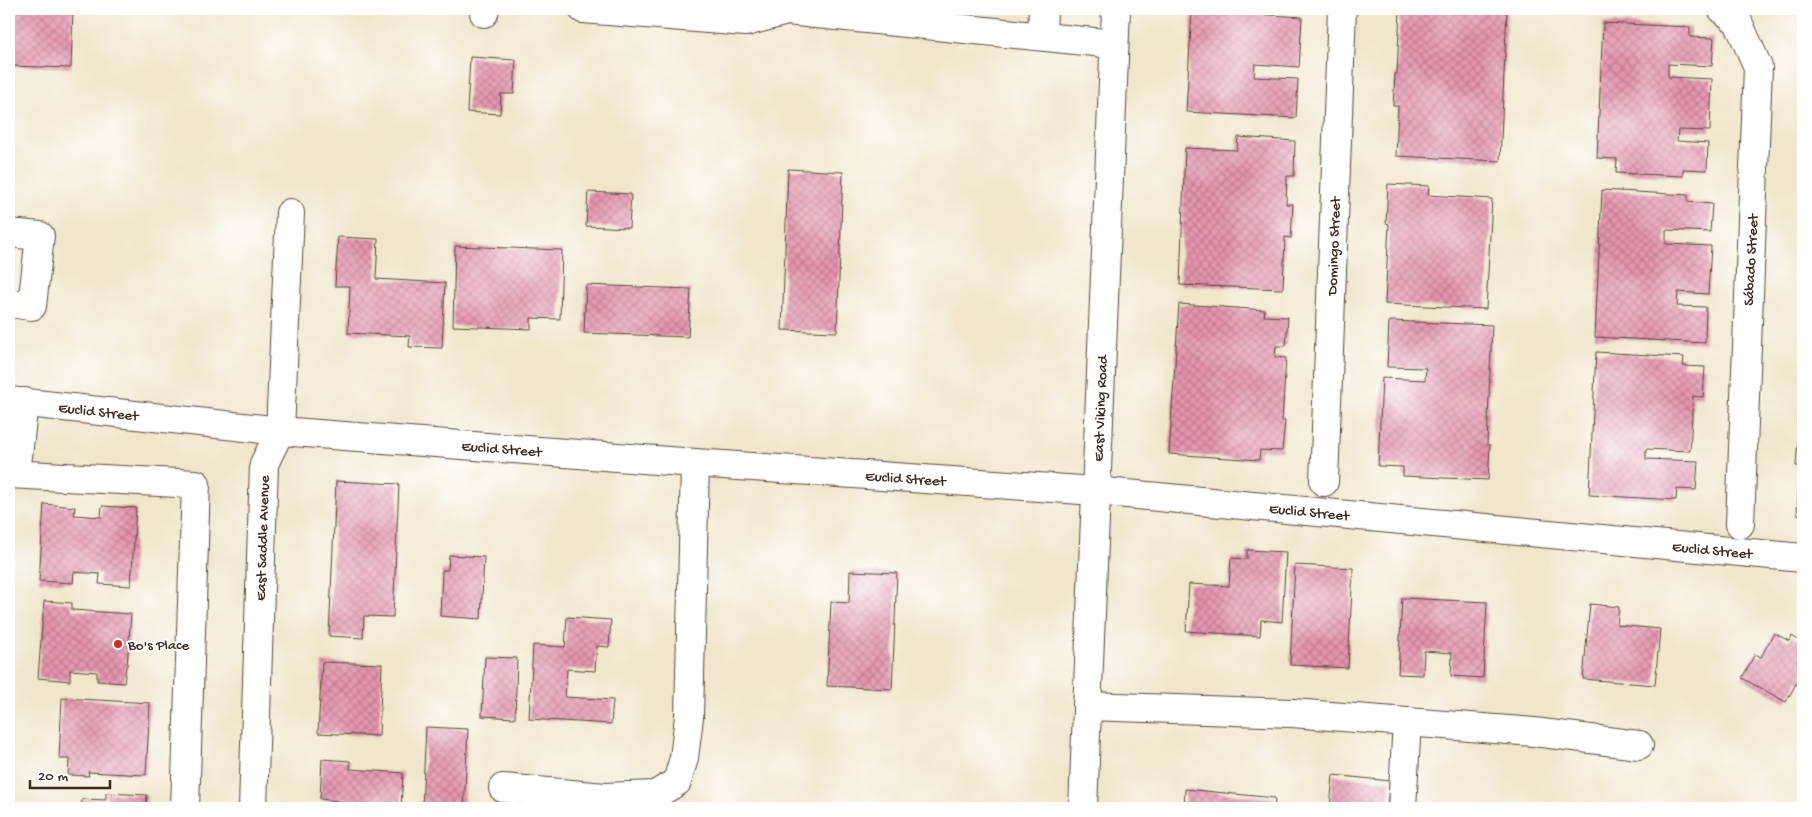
<svg xmlns="http://www.w3.org/2000/svg" width="1812" height="817" viewBox="0 0 1812 817" font-family="'Gochi Hand',sans-serif">
<style>
.building{fill:url(#building-cross-hatch)}
.lines{fill:none;stroke-linecap:round;stroke-linejoin:round}
.minor-casing{stroke:#564638;stroke-width:30}
.minor{stroke:#fff;stroke-width:28}
.poi-dot{fill:#c8321e;stroke:#fff;stroke-width:2}
.labels{text-anchor:middle;stroke-width:4;stroke-linejoin:round;paint-order:stroke}
.street-label{font-size:15px;fill:#3b2a1e;stroke:#fff}
.poi-label{font-size:15px;fill:#3b2a1e;stroke:#fff;text-anchor:start}
</style>
<defs>
<pattern id="building-cross-hatch" width="8" height="8" patternUnits="userSpaceOnUse" patternTransform="scale(1.25)"><rect width="8" height="8" fill="#e595af"/><path d="M0 0l8 8M0 8l8-8" fill="none" stroke="#bb7a8e"/></pattern>
</defs>
<rect width="100%" height="100%" fill="#fff"/>
<filter id="ink" filterUnits="userSpaceOnUse"><feTurbulence type="fractalNoise" baseFrequency=".02" numOctaves="2"/><feDisplacementMap in="SourceGraphic" scale="10" xChannelSelector="R" yChannelSelector="G"/><feConvolveMatrix kernelMatrix="1 2 1 2 8 2 1 2 1" color-interpolation-filters="sRGB"/></filter>
<filter id="wash" filterUnits="userSpaceOnUse"><feTurbulence type="fractalNoise" baseFrequency=".0096" numOctaves="4" result="noise"/><feDisplacementMap in="SourceGraphic" scale="20" xChannelSelector="R" yChannelSelector="G"/><feGaussianBlur stdDeviation="1.12" result="paint"/><feColorMatrix in="noise" values="0 0 0 0 0 0 0 0 0 0 0 0 0 0 0 0 0 1.4 0 .05"/><feComposite in="paint" operator="in"/></filter>
<g filter="url(#wash)">
<rect width="100%" height="100%" fill="#efe6cb"/>
<g id="blocks">
<!-- building -->
<g class="building">
<polygon points="9,9 73,9 71,68 9,66"/>
<polygon points="925,9 966,9 961,13 925,10"/>
<polygon points="1192,9 1257,9 1257,14 1302,17 1299,67 1255,64 1254,77 1298,79 1296,118 1186,112"/>
<polygon points="1422,9 1507,9 1500,161 1396,156 1398,106 1393,106 1395,74 1397,74 1400,10 1422,11"/>
<polygon points="1603,23 1690,27 1690,37 1714,38 1712,66 1668,64 1668,77 1712,79 1710,131 1678,130 1677,141 1708,143 1707,170 1683,169 1683,176 1616,173 1617,159 1597,158"/>
<polygon points="470,57 516,60 514,94 501,94 500,114 467,112"/>
<polygon points="1238,137 1295,141 1294,176 1287,176 1286,204 1293,204 1291,238 1285,237 1283,289 1180,285 1185,148 1237,150"/>
<polygon points="788,169 843,172 837,332 782,330"/>
<polygon points="1388,184 1429,186 1428,195 1492,199 1486,309 1385,304 1389,224 1386,223"/>
<polygon points="1602,190 1688,195 1688,202 1712,204 1710,232 1666,230 1666,244 1711,246 1708,294 1678,292 1677,306 1706,307 1705,343 1595,337"/>
<polygon points="588,192 631,194 629,228 586,226"/>
<polygon points="338,237 378,239 376,279 445,283 442,348 409,347 410,336 348,333 350,286 335,286"/>
<polygon points="455,246 562,250 560,319 531,318 531,329 453,326"/>
<polygon points="586,285 691,289 688,337 584,333"/>
<polygon points="1179,304 1265,310 1264,316 1288,317 1286,346 1276,346 1275,357 1286,358 1282,421 1285,421 1282,451 1260,450 1259,460 1169,454"/>
<polygon points="1389,321 1492,325 1487,445 1490,445 1488,480 1403,476 1403,467 1378,466 1382,378 1425,380 1426,368 1387,367"/>
<polygon points="1596,352 1684,357 1683,366 1705,367 1703,397 1693,396 1690,451 1646,449 1646,459 1698,461 1696,490 1677,489 1676,500 1589,495"/>
<polygon points="1800,410 1803,411 1803,466 1796,466"/>
<polygon points="1799,478 1803,479 1803,515 1797,514"/>
<polygon points="336,481 399,484 393,617 364,616 363,638 329,636"/>
<polygon points="44,504 75,507 74,515 101,517 102,506 136,508 131,586 99,584 100,574 74,572 73,583 39,581"/>
<polygon points="1247,550 1286,552 1282,622 1261,620 1260,636 1186,631 1189,584 1229,586 1231,558 1247,559"/>
<polygon points="449,555 484,557 481,619 440,616 442,570 448,570"/>
<polygon points="1295,565 1353,568 1348,668 1290,665"/>
<polygon points="850,571 897,573 892,689 827,686 831,602 849,603"/>
<polygon points="1402,598 1487,602 1483,678 1451,676 1452,653 1424,651 1423,675 1398,674"/>
<polygon points="44,601 72,603 72,610 131,614 127,666 126,666 124,683 97,681 97,672 70,670 70,681 38,678"/>
<polygon points="1590,604 1619,607 1617,625 1660,629 1655,685 1583,679"/>
<polygon points="567,617 611,620 609,647 597,646 595,671 567,669 565,697 613,700 611,724 529,719 533,645 565,647"/>
<polygon points="1774,633 1789,641 1792,636 1803,643 1803,683 1798,680 1786,702 1742,678 1755,654 1761,657"/>
<polygon points="485,657 517,658 515,718 482,716"/>
<polygon points="322,662 382,664 379,736 318,733"/>
<polygon points="62,698 150,703 146,775 88,772 89,776 68,775 69,759 59,759"/>
<polygon points="426,727 468,729 464,808 422,808"/>
<polygon points="322,759 350,761 350,769 403,773 401,808 336,808 337,801 320,799"/>
<polygon points="1333,775 1390,781 1387,808 1330,808"/>
<polygon points="1185,789 1275,798 1274,808 1184,808"/>
<polygon points="106,793 147,795 146,808 81,808 82,799 106,800"/>
</g>
</g>
</g>
<g filter="url(#ink)">
<use href="#blocks" fill-opacity="0" stroke="#564638" stroke-width="1"/>
<g class="lines">
<defs>
<g id="minor">
<polyline points="583,9 746,22 787,11 1114,44"/>
<polyline points="1722,9 1738,22 1758,67 1740,524"/>
<polyline points="484,13 485,9"/>
<polyline points="1042,36 1043,9"/>
<polyline points="9,233 40,236 32,306 9,303"/>
<path id="s1" d="M9 401 280 431 695 463 1095 491 1803 558"/>
<polyline points="9,474 196,484 185,808"/>
<polyline points="16,474 24,402"/>
<path id="s2" d="M1324 482 1342 9"/>
<polyline points="1087,706 1292,713 1534,732 1639,745"/>
<polyline points="503,788 605,797 655,795 677,782 684,758 689,717 695,463"/>
<path id="s3" d="M253 808 264 464 280 431 290 213"/>
<path id="s4" d="M1083 808 1116 9"/>
<polyline points="1402,808 1407,722"/>
</g>
</defs>
<!-- minor casing -->
<use href="#minor" class="minor-casing"/>
<!-- minor -->
<use href="#minor" class="minor"/>
</g>
</g>
<!-- markers -->
<circle class="poi-dot" cx="118" cy="644" r="5"/>
<g class="labels">
<!-- street labels -->
<g class="street-label">
<text dy="5" stroke="none"><textPath href="#s2" startOffset="236">Domingo Street</textPath></text>
<text transform="translate(1750 260) rotate(-87)" y="5">Sábado Street</text>
<text dy="5" stroke="none"><textPath href="#s4" startOffset="400">East Viking Road</textPath></text>
<text dy="5" stroke="none"><textPath href="#s1" startOffset="90">Euclid Street</textPath></text>
<text dy="5" stroke="none"><textPath href="#s1" startOffset="495">Euclid Street</textPath></text>
<text dy="5" stroke="none"><textPath href="#s1" startOffset="900">Euclid Street</textPath></text>
<text dy="5" stroke="none"><textPath href="#s1" startOffset="1305">Euclid Street</textPath></text>
<text dy="5" stroke="none"><textPath href="#s3" startOffset="270">East Saddle Avenue</textPath></text>
<text dy="5" stroke="none"><textPath href="#s1" startOffset="1710">Euclid Street</textPath></text>
</g>
<!-- poi labels -->
<g class="poi-label">
<text x="128" y="649">Bo's Place</text>
</g>
</g>
<!-- margin -->
<rect width="1812" height="817" fill="none" stroke="#fff" stroke-width="30"/>
<!-- scale -->
<path d="M30 780v8h80v-8" fill="none" stroke="#3b2a1e" stroke-width="2.5"/>
<text x="38" y="780" font-size="15" fill="#3b2a1e" stroke="#ffffff" stroke-width="4" paint-order="stroke">20 m</text>
</svg>
